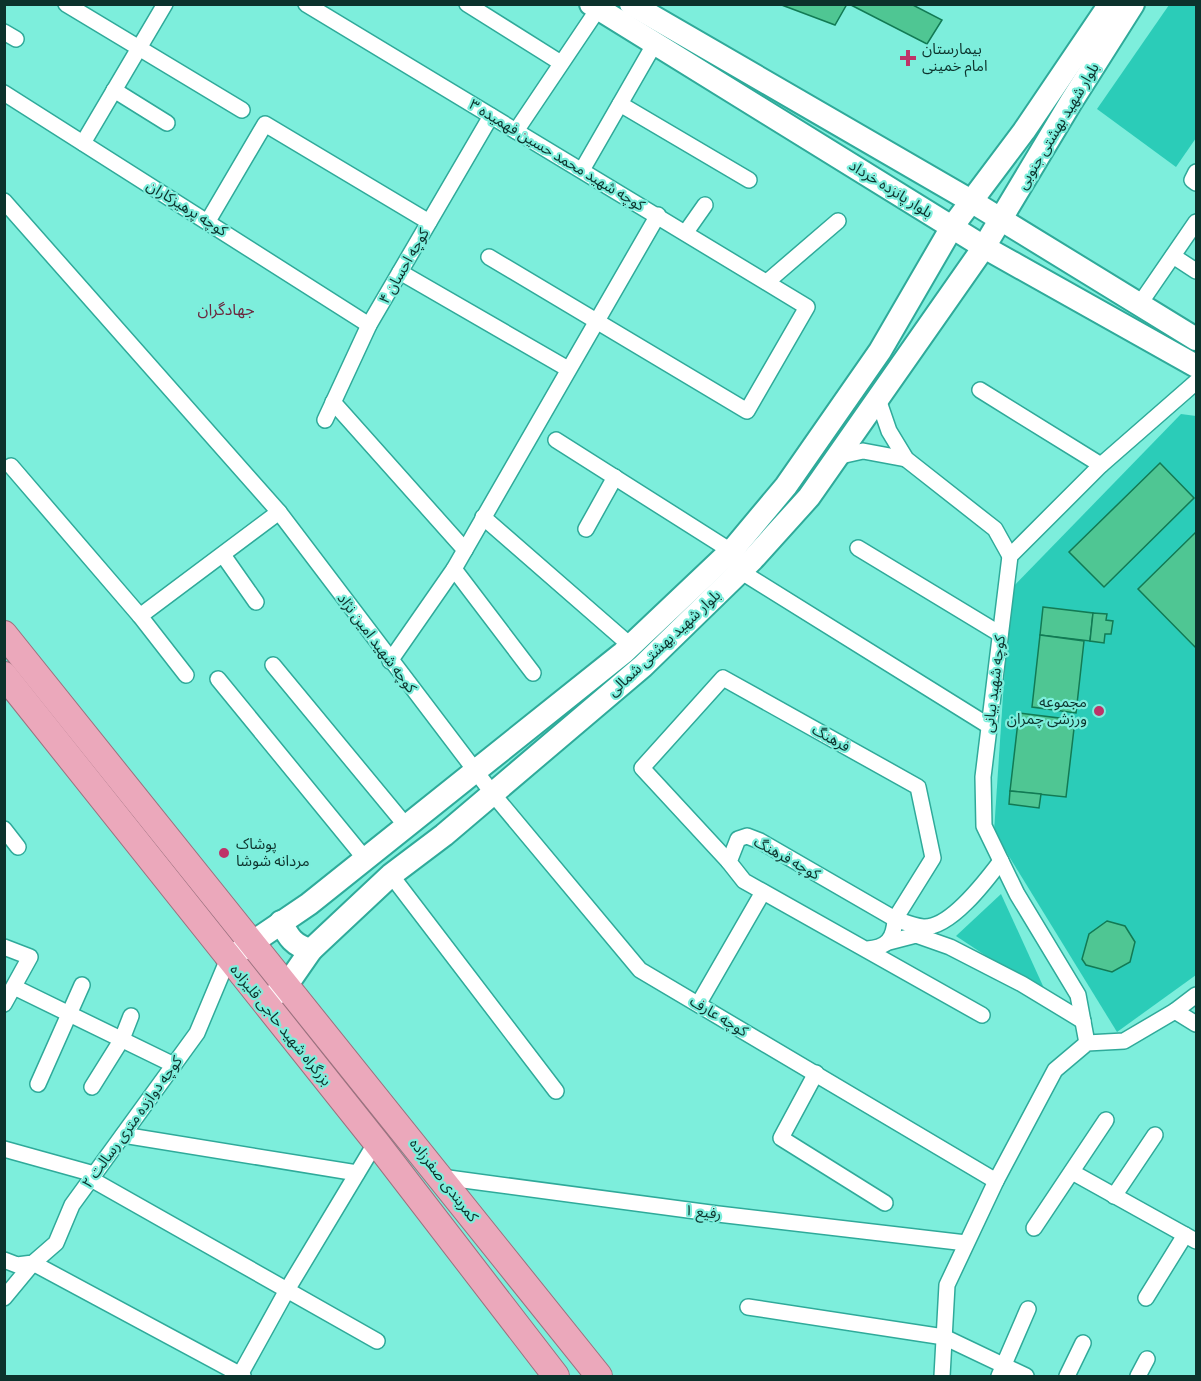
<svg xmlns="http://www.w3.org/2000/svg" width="1201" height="1381" viewBox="0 0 1201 1381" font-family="'PT Sans Narrow','Noto Sans Arabic',sans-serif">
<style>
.green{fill:#2bccb8}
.building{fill:#4fc693;stroke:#127a54;stroke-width:1.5}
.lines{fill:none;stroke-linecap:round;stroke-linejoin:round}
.minor-casing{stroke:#2faa9a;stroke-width:18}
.secondary-casing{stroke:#2faa9a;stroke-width:26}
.trunk-casing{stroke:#9a717e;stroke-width:28}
.minor{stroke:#fff;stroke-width:15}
.secondary{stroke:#fff;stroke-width:22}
.trunk{stroke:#eba8bb;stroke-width:26}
.poi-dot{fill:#be3368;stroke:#7deedc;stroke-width:2}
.labels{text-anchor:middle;stroke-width:4.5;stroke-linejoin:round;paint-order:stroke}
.poi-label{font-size:15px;fill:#0c322c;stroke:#7deedc;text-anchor:start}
.street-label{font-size:15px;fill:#0c322c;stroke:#7deedc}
.neighbourhood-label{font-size:16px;fill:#6c273e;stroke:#7deedc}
</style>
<rect width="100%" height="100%" fill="#7deedc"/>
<!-- green -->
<g class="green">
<polygon points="1169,5 1196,5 1196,138 1176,167 1097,109"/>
<polygon points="1181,414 1196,416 1196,975 1117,1032 994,832 1010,590"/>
<polygon points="1001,894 1048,997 956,936"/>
</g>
<!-- building -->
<g class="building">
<polygon points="779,4 847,4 835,25"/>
<polygon points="849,4 911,4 942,20 927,44"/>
<polygon points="1160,463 1194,498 1104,587 1069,552"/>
<polygon points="1196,532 1196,648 1138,589"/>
<polygon points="1043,607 1093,613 1090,641 1040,635"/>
<polygon points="1093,613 1107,614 1106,620 1113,621 1111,634 1105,634 1104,643 1090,641"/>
<polygon points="1040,635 1084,641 1076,713 1032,707"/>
<polygon points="1019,713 1075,720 1066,797 1010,791"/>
<polygon points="1010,791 1041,794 1039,808 1009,804"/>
<polygon points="1107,921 1125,926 1135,942 1130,962 1112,972 1086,965 1082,959 1089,934"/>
</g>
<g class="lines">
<defs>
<g id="minor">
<polyline points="66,4 242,110"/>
<polyline points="306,4 807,307 747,411 489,257"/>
<polyline points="467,4 561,63"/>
<polyline points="4,32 16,39"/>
<polyline points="114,90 167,123"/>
<polyline points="4,93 369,325"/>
<polyline points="620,104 749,180"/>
<polyline points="516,131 598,9"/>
<polyline points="83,143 165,4"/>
<polyline points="582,170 655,43"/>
<polyline points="1196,172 1192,180 1196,183"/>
<polyline points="4,201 279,512 493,794 640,970 996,1181"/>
<polyline points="208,221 265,124 429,222"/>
<polyline points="686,232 705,205"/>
<polyline points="1173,256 1196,271"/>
<polyline points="400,272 568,369"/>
<polyline points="767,282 838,221"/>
<polyline points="1139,305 1196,222"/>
<polyline points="980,390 1101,465"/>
<polyline points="878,399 889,431 906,459 995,529 1010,556"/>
<polyline points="333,402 465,550"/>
<polyline points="325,420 369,325 491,116"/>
<polyline points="556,440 731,551"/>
<polyline points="836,457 863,451 906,459"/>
<polyline points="11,466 140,616 186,675"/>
<polyline points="483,517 631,646"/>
<polyline points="586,529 615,477"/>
<polyline points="858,548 1000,634"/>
<polyline points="223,555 256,602"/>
<polyline points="454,569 533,673"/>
<polyline points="740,571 989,726"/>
<polyline points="140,616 279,512"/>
<polyline points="390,661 454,569 658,215"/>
<polyline points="273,665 407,827"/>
<polyline points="218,679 366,860"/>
<polyline points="4,829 18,847"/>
<path d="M729 862 642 768 723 678 918 787 933 858 895 919C904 922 914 926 923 927 950 929 986 881 1001 861"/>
<polyline points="391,875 556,1091"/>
<polyline points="889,942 916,935 950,947 1022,984 1083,1021"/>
<polyline points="4,947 30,957 4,1004"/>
<path d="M867 949C887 948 894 939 895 919L760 841 747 836 738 839 729 862 744 881 982 1015"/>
<polyline points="14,987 174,1065"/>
<polyline points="1196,995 1175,1011 1196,1024"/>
<polyline points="699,1003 763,892"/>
<polyline points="1087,1043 1078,995 1017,894 984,826 983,777 1010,556 1101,465 1196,382"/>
<polyline points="816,1073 781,1138 885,1203"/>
<polyline points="38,1084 82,985"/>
<polyline points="92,1087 122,1039 131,1016"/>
<polyline points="123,1135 357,1173"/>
<polyline points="4,1149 94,1174"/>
<polyline points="1072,1172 1196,1241"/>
<polyline points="441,1177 718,1214 966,1243"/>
<polyline points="91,1179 377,1341"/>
<polyline points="1114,1196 1155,1135"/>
<polyline points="1034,1228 1106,1120"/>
<polyline points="4,1260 17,1265 33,1263 56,1243 72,1205 197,1033 228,959"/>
<polyline points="4,1298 33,1263 243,1376"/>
<polyline points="1146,1298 1185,1235"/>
<polyline points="748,1307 944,1337 1026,1376"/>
<polyline points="240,1375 287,1290 376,1142"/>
<polyline points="942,1376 947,1285 996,1181 1055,1070 1087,1043 1124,1041 1175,1011"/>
<polyline points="999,1376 1028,1309"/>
<polyline points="1067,1376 1083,1343"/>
<polyline points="1138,1376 1147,1359"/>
</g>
<g id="secondary">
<polyline points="591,4 984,247 1196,366"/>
<polyline points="631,4 971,201 1196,339"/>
<path d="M281 922C288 937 294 946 311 950"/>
<polyline points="228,959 309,904 623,653 735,547 786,486 880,351 952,227 1024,131 1110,4"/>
<polyline points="273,996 286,986 311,950 391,875 444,835 643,666 753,559 809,497 984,247 1071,102 1133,4"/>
</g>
<g id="trunk">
<path d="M4 634C202 882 402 1128 599 1376"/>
<polyline points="4,675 376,1142 556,1376"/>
</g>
</defs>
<!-- minor casing -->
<use href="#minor" class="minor-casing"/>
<!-- secondary casing -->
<use href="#secondary" class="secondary-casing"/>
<!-- trunk casing -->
<use href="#trunk" class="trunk-casing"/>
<!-- minor -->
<use href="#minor" class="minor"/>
<!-- secondary -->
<use href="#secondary" class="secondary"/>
<!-- trunk -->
<use href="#trunk" class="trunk"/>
</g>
<!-- markers -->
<g class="poi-dot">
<path d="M905 49h6v6h6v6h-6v6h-6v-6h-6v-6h6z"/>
<circle cx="1099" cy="711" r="6"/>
<circle cx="224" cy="853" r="6"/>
</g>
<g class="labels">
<!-- poi labels -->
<g class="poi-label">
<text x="922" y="54">بیمارستان<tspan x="922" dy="17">امام خمینی</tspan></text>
<text x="1087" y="707" text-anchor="end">مجموعه<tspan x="1087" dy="17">ورزشی چمران</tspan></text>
<text x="236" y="849">پوشاک<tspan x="236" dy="17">مردانه شوشا</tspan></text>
</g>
<!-- street labels -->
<g class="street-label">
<text transform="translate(1058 126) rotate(-59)" y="5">بلوار شهید بهشتی جنوبی</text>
<text transform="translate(557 155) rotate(31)" y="5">کوچه شهید محمد حسین فهمیده ۳</text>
<text transform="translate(891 189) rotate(32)" y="5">بلوار پانزده خرداد</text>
<text transform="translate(187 208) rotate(32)" y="5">کوچه پرهیزکاران</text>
<text transform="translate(404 266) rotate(-60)" y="5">کوچه احسان ۴</text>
<text transform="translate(377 643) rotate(53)" y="5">کوچه شهید امین نژاد</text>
<text transform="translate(664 643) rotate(-43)" y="5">بلوار شهید بهشتی شمالی</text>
<text transform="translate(994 684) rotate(-83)" y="5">کوچه شهید بیانی</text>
<text transform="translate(831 738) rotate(29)" y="5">فرهنگ</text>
<text transform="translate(787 858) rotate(29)" y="5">کوچه فرهنگ</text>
<text transform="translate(719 1016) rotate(31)" y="5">کوچه عارف</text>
<text transform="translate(281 1025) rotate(51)" y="5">بزرگراه شهید حاجی قلیزاده</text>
<text transform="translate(132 1122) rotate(-54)" y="5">کوچه دوازده متری رسالت ۲</text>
<text transform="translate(444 1180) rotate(52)" y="5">کمربندی صفرزاده</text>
<text transform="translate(703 1212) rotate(7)" y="5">رفیع ۱</text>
</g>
<!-- neighbourhood labels -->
<g class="neighbourhood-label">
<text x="226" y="315">جهادگران</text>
</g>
</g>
<!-- border -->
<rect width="1201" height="1381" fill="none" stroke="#0c322c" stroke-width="12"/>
</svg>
